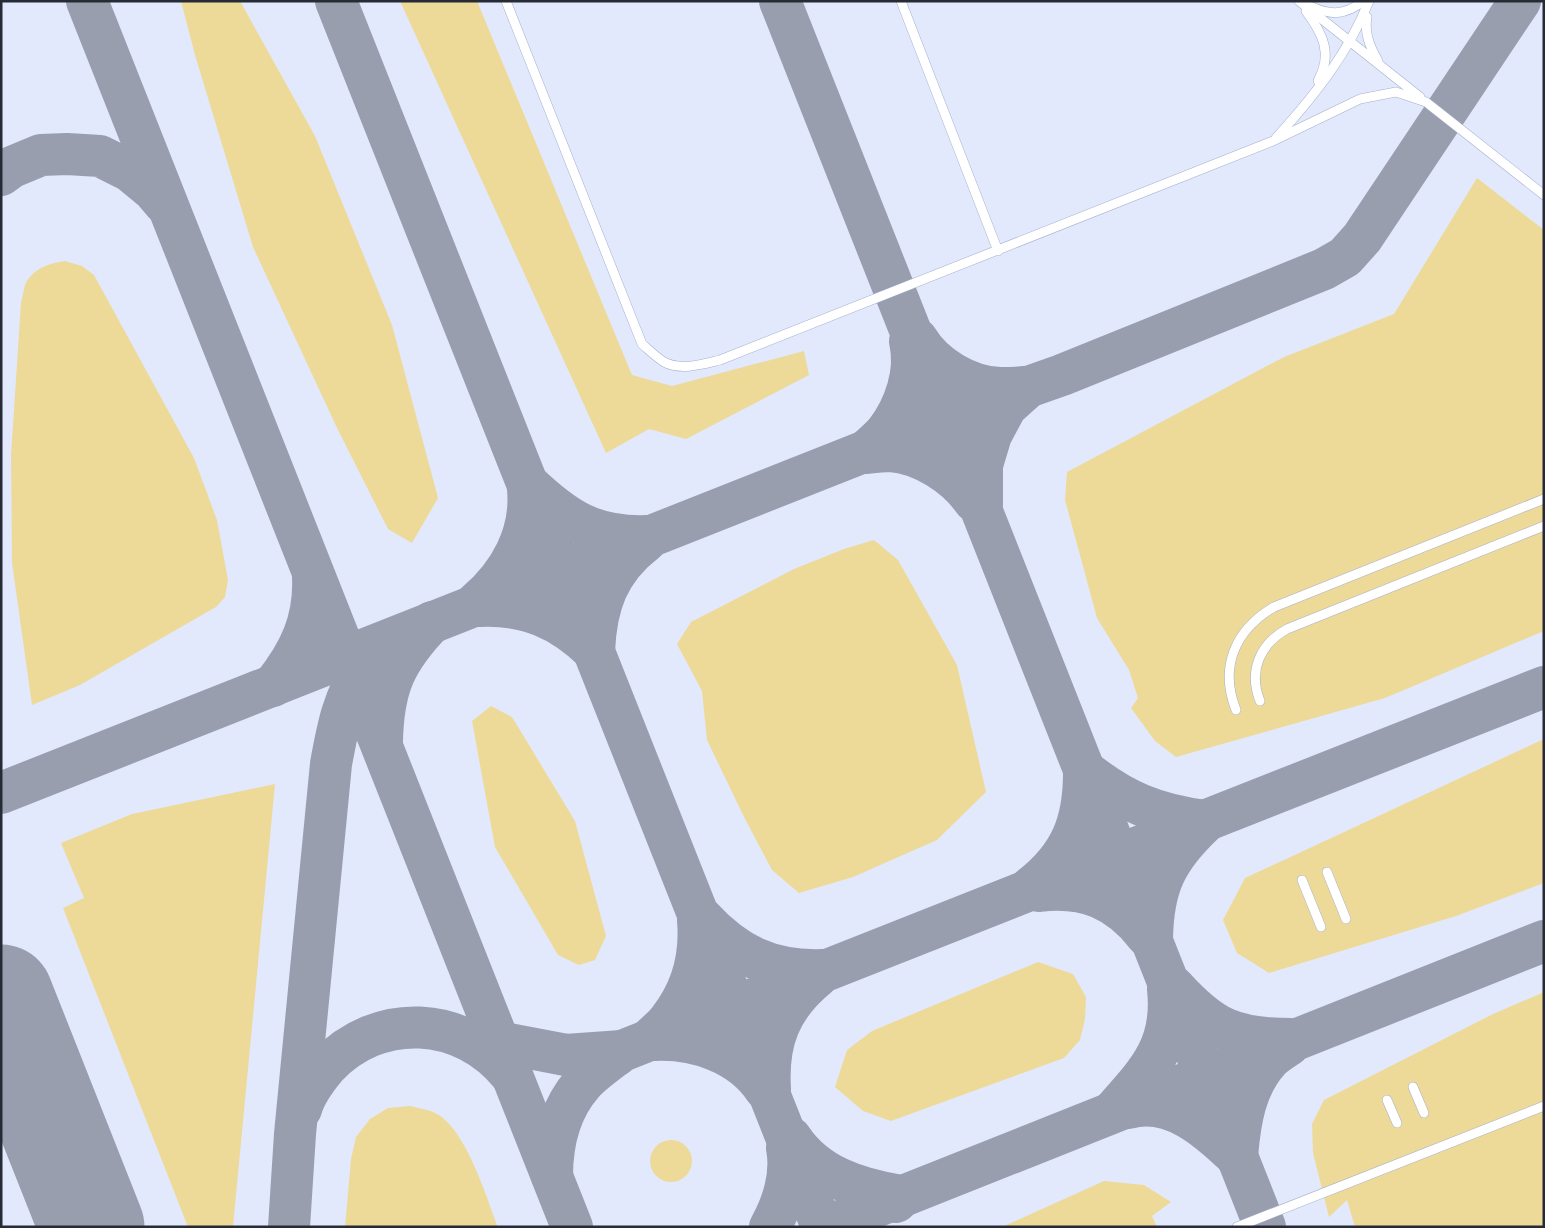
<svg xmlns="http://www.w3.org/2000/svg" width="1545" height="1228" viewBox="0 0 1545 1228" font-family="'Roboto Condensed',sans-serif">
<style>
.green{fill:#edda98}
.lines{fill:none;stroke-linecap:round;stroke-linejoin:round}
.taxiway{stroke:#989eae;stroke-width:42}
.runway{stroke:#989eae;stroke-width:105}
.service-casing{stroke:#a4afcc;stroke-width:10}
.service{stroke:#fff;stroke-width:9}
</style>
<rect width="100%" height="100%" fill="#e2e9fc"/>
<!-- green -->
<g class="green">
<polygon points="181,1 240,1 315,136 392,325 438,498 412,543 388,529 337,428 253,247 195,55"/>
<polygon points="400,1 477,1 632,375 672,386 804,351 809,375 686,439 649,429 606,453"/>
<polygon points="1477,178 1544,230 1544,631 1385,698 1176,757 1155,741 1131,708 1138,698 1129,670 1097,618 1065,500 1067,472 1284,357 1394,314"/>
<path d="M65 261 82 266 94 275 194 458 217 520 228 580 225 597 216 607 80 685 32 705 12 563 11 455 21 303C23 297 23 289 26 283 34 268 50 263 65 261Z"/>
<polygon points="874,540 898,560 957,665 986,792 937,840 853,877 799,893 772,870 744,817 707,740 702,691 677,644 691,622 794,569 844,549"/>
<polygon points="491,706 512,717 575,821 606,936 595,960 579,965 558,955 495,847 472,721"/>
<polygon points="1544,739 1544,883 1456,916 1269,973 1237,953 1223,920 1245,878"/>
<polygon points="275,784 233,1227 188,1227 63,908 84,898 61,843 132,814"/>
<polygon points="1038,962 1073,974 1086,997 1085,1019 1080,1040 1064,1058 891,1121 863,1111 835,1087 847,1050 872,1031"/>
<polygon points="1544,992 1544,1227 1355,1227 1347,1200 1329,1217 1313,1153 1312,1124 1324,1100 1493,1014"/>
<path d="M410 1106C417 1108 426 1109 433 1112 465 1125 486 1196 498 1227H345L351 1159 356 1137 370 1119 388 1108Z"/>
<circle cx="671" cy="1161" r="21"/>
<polygon points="1104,1181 1144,1185 1171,1202 1152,1216 1157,1227 1002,1227"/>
</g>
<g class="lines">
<!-- taxiway -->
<g class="taxiway">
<polyline points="87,1 572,1227"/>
<polyline points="336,1 822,1227"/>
<polyline points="780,1 1265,1227"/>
<polyline points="1,175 12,167 41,155 67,154 100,156 130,171 153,190 164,203"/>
<path d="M917 339C933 366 968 387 1000 388 1008 388 1016 388 1023 387"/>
<path d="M866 451C873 445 880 439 886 432 905 407 917 372 910 341"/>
<path d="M867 453C875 452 883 451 890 451 922 453 957 476 974 501"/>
<path d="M528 484C566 520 594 538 647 536"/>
<polyline points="982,504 982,465 991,435 1006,407 1026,389"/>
<path d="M476 603C510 574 532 534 528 489"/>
<path d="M480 606C527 604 561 619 594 651"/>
<path d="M594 651C596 605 608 570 646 541"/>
<path d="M273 686C300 652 315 620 313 577"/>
<path d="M382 741C383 688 395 660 432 622"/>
<path d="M1084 770C1123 801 1156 815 1206 821"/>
<polyline points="1,793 1028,387 1062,375 1324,269 1345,257 1362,238 1520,1"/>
<path d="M1031 887C1071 856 1084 822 1084 773"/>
<path d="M1039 891C1085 885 1119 900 1147 936"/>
<path d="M701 917C736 955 771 972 823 970"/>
<path d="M1152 938C1153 886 1166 859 1204 823"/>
<path d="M1174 987C1212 1029 1234 1039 1291 1039"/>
<polyline points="477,1038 566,1055 622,1051"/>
<path d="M650 1039C656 1033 664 1027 669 1020 692 991 701 956 698 920"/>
<path d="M654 1040C695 1038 741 1053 765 1089"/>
<path d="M770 1089C767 1041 780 1007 818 976"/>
<path d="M1128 1108C1171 1096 1208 1129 1236 1156"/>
<path d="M301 1109C305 1094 316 1079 326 1067 378 1011 463 1015 511 1075"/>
<path d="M1115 1109C1149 1071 1174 1045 1168 989"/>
<path d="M791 1138C816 1176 858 1189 901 1196L896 1202"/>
<path d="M1237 1156C1240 1121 1245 1086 1270 1059 1275 1054 1283 1049 1289 1045"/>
<path d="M552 1176C552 1141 560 1109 583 1083 594 1071 609 1061 622 1051L1544 687"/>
<path d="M289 1227 295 1134 331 764C337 731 343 696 364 668"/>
<path d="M770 1227C783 1204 792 1175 787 1148"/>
<polyline points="825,1227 1544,941"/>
</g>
<!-- runway -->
<polyline class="runway" points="1,997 92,1227"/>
<defs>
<g id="service">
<path d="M506 1 642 344C649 350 656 357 664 362 681 371 703 364 720 360L1273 141 1360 99 1396 92 1426 102 1544 195"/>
<polyline points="901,1 998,251"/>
<polyline points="1299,1 1420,97"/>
<path d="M1310 6C1331 16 1345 15 1364 1"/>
<path d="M1306 11C1323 34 1333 54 1318 81"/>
<path d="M1367 17C1364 33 1370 47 1378 61"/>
<path d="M1276 138C1314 96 1348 54 1369 1"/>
<path d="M1260 701C1248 671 1260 644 1287 629L1544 526"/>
<path d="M1236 710C1219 667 1235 630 1274 607L1544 499"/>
<polyline points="1327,872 1346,919"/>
<polyline points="1302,880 1321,927"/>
<polyline points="1413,1087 1424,1113"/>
<polyline points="1387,1100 1397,1123"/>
<polyline points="1237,1227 1544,1106"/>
</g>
</defs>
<!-- service casing -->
<use href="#service" class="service-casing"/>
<!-- service -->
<use href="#service" class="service"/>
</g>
<!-- border -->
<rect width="1545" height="1228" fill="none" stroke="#262b36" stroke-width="5"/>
</svg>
